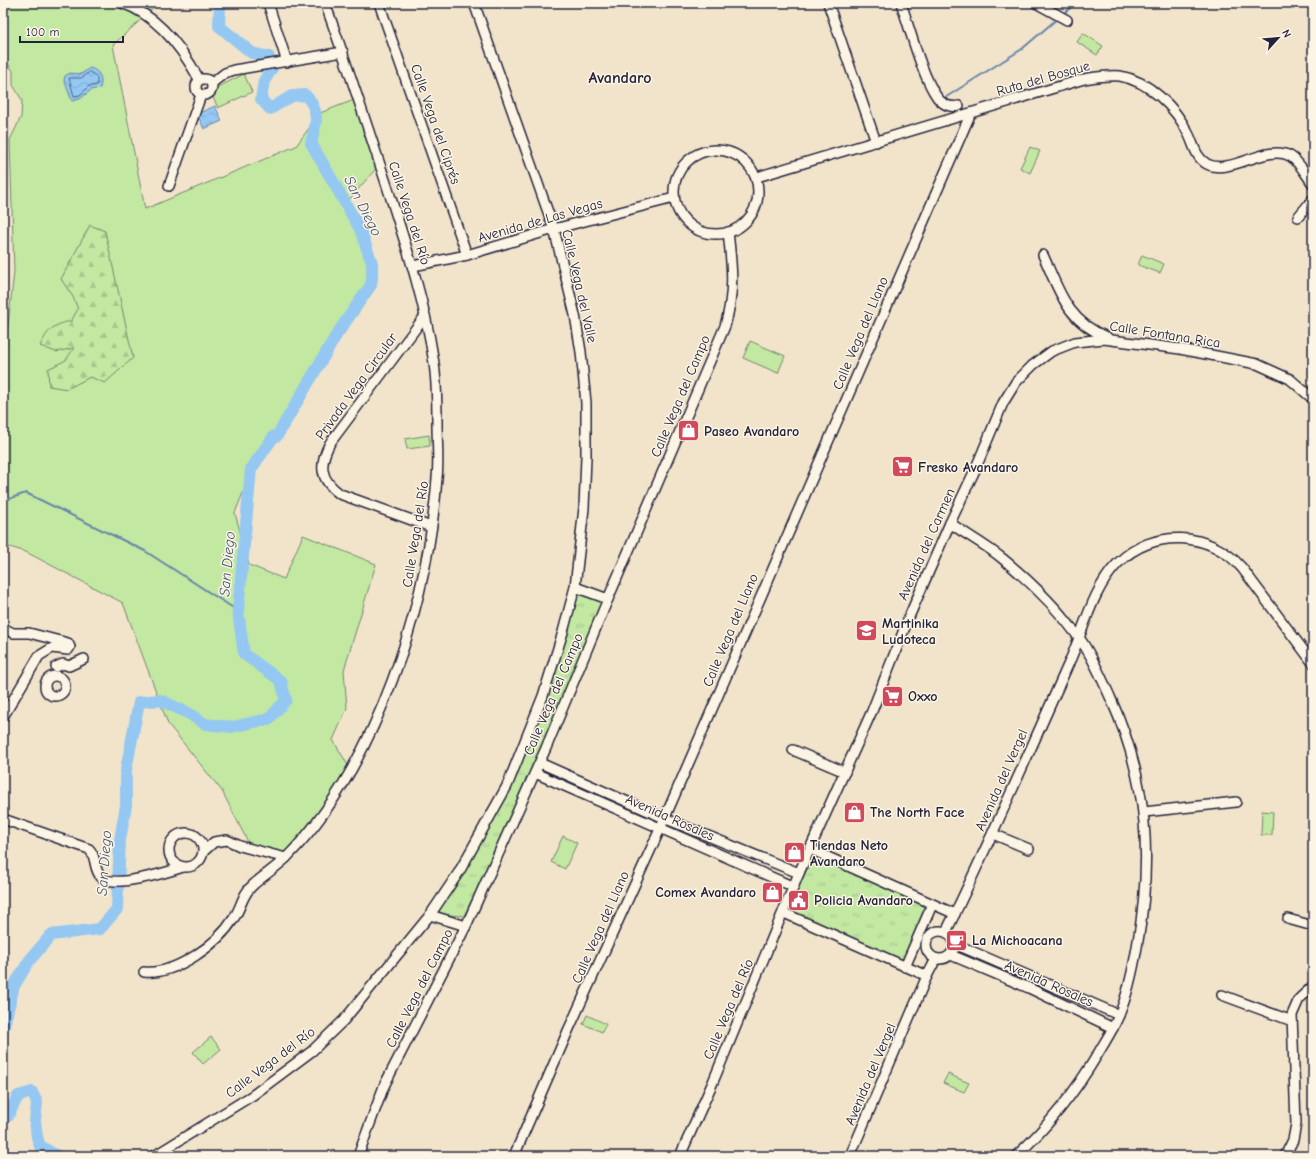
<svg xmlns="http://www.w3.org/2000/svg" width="1316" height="1159" viewBox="0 0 1316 1159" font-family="'Comic Neue',sans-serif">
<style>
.grass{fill:#c3e8a2;stroke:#72856e}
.forest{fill:url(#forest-firs);stroke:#72856e}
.park{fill:url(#park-tufts);stroke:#72856e}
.water{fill:url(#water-waves);stroke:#6686a9}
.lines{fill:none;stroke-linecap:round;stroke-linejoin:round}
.shore{stroke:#506484;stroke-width:1}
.stream{stroke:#6686a9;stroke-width:2}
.river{stroke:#94c8f2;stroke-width:12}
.minor-casing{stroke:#22223b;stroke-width:12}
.minor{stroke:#fcf5e5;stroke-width:9}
.labels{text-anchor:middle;stroke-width:3;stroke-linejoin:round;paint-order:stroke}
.street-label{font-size:14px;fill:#22223b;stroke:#fcf5e5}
.poi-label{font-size:14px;font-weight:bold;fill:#22223b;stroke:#fcf5e5;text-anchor:start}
.water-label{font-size:15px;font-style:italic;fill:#445472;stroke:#fcf5e5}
.quarter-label{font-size:16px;font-weight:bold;fill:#22223b;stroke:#fcf5e5}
</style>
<defs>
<pattern id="forest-firs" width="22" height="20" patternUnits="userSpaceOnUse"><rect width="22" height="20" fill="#c3e8a2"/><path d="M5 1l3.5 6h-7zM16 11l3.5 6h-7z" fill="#a7c78c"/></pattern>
<pattern id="park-tufts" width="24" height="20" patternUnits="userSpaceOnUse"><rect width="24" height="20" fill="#c3e8a2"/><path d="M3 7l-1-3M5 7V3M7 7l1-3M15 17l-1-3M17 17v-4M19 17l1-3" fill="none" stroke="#a7c78c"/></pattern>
<pattern id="water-waves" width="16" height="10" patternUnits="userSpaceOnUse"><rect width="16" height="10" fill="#94c8f2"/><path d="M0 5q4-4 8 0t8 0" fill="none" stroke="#7facd0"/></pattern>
</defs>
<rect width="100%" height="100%" fill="#f2e4cb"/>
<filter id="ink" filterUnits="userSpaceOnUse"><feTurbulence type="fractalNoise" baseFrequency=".025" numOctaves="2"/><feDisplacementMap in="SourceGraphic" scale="8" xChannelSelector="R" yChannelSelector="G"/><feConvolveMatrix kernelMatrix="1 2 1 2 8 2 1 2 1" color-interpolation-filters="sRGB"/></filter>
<g filter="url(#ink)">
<!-- grass -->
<g class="grass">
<polygon points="3,3 159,3 113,45 145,209 296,146 320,113 354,100 379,165 348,201 362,228 374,262 373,286 338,335 277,438 274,438 252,470 235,513 249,565 284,579 303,535 376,564 344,670 347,708 333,740 352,772 283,855 249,844 222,791 168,724 123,603 26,552 3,545 3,370 14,272 10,140 21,117 22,100 13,85 13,71 3,57"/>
<polygon points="1083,33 1103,46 1097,55 1077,42"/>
<polygon points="244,74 252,92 218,108 210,91"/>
<polygon points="1030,147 1040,151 1030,173 1020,168"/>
<polygon points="1142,255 1164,264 1160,273 1138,265"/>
<polygon points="750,341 785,356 778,373 743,358"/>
<polygon points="429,435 430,446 407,449 405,439"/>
<polygon points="1262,811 1273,812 1272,835 1261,835"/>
<polygon points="563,836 577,843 565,869 551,862"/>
<polygon points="587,1015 606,1024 602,1032 583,1024"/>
<polygon points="211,1037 221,1049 203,1064 193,1052"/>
<polygon points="948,1074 969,1083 964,1092 943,1083"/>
</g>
<!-- forest -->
<path class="forest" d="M90 225 105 231 133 358 105 383 90 377 67 389 49 386 48 369 66 360 74 348 56 352 40 346C48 330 52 325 71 321L78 309 73 297 61 279Z"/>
<!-- park -->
<g class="park">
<polygon points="576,589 607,601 545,743 526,779 490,864 464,916 433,914 509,787"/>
<polygon points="814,853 929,905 903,965 788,912"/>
</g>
<!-- water -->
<g class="water">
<path d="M90 68C100 71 103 78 100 88L91 90 80 99 72 101 64 80 65 76 70 73 81 74Z"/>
<polygon points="215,106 222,121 204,129 197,114"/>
</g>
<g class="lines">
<!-- shore -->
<polygon class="shore" points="90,72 97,77 97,85 89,86 80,95 74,96 69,78 81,78"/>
<!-- stream -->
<g class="stream">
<polyline points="1063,14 1076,3"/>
<polyline points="943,99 1022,49 1058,18"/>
<polyline points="3,501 26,493 145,551 238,611"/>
</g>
<!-- river -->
<g class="river">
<path d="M3 1029 14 986 29 961 51 935 100 929 117 909 120 840 126 805V770L139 702 160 700 188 713 205 724 232 727 269 719 286 700 281 681 244 654 238 611 251 469 274 436H277L337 334 371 285 372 277V263L360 229 311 143C316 124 321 110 305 95L292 96 270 109 261 99 264 81 272 68 269 57 252 53 219 26 220 3"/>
<polyline points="3,1117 8,1116 18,1096 32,1092 37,1103 35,1121 37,1137 40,1146 57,1156"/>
</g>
<defs>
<g id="minor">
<path d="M122 3C157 15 182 48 199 79"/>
<polyline points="268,3 287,62"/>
<polyline points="379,3 467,255"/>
<polyline points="828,3 876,142"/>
<path d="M901 3C910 29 922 76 937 97 942 104 950 108 959 106"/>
<polyline points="1036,3 1067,20"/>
<circle cx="204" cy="87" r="8"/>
<polyline points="212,83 225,73 234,70 343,52"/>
<circle cx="716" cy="192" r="42"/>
<path d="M757 177 1084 79C1096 77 1108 75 1120 76 1149 81 1176 108 1188 133 1194 144 1195 157 1207 164 1230 176 1267 143 1290 156 1299 161 1306 175 1313 184"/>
<polyline points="169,186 201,95"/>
<polyline points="1298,217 1313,199"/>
<path d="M1043 255C1059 290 1067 322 1107 337"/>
<polyline points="413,266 467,255 554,229 674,198"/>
<path d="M425 316 330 443C319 464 319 479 340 494L431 527"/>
<path d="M950 523C967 535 986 545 1003 559 1031 582 1059 610 1080 639 1093 657 1102 679 1111 699 1148 781 1153 859 1137 947 1133 970 1128 994 1119 1015 1114 1028 1106 1040 1099 1052 1076 1091 1050 1125 1016 1156"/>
<polyline points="575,587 608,599"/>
<polyline points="3,628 13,633 29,633 68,643 70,647 68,650 52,648 39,656 3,717"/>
<polyline points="56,667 63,664 69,666 84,659"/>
<circle cx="55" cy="686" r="10"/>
<polyline points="793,750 845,772"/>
<polyline points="540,763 664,818 799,873"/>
<polyline points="535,773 794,887"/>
<polyline points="1144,812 1236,802"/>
<path d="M3 819 89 849C97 856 93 869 101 877 113 889 168 872 183 867"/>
<circle cx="186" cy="850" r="17"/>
<polyline points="993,834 1029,849"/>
<polyline points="810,849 955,914"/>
<polyline points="204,851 214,842 227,840 240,846 286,858"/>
<polyline points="784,913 927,976"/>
<polyline points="430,915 466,926"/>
<polyline points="1288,919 1313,926"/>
<circle cx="940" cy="945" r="14"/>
<path d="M946 932C989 844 1028 755 1068 665 1083 633 1092 589 1118 563 1153 528 1210 531 1242 568L1313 663"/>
<polyline points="955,944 1119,1015"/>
<polyline points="951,955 1029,988 1113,1028"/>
<polyline points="905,967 932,905"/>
<path d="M144 972C176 975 218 944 234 918 242 906 242 894 253 885 264 875 277 867 287 857 377 765 428 604 437 478 439 460 437 441 437 423 437 401 437 379 433 357 424 298 405 242 387 186 367 125 347 64 325 3"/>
<polyline points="1222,995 1292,1021"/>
<polyline points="154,1156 253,1095 312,1051 344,1020 430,915 459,872 507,786 543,696 563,632 575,587 584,508 586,457 586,403 581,352 575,315 554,229 474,3"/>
<path d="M358 1156 384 1086 466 926 546 748 608 599 725 326C735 292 732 266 728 232"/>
<polyline points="514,1156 568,1031 660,829 970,115"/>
<polyline points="680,1156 713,1082 799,873 872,711 909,617 950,523 975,470 1003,403 1016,382 1033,365 1052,351 1075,342 1104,339 1180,349 1257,364 1290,379 1313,399"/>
<polyline points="850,1156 927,976 936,959"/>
<polyline points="1285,1156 1293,1140 1296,1124 1292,1015 1299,999 1313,986"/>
</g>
</defs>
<!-- minor casing -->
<use href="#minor" class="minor-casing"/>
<!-- minor -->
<use href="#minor" class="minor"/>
</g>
</g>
<!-- icons -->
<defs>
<symbol id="shop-square" viewBox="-11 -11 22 22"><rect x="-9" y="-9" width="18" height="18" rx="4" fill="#d1495b" stroke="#fcf5e5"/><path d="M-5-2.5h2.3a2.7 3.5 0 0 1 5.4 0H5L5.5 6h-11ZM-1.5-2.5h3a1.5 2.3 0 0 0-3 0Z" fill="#fff"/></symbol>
<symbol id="supermarket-square" viewBox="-11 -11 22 22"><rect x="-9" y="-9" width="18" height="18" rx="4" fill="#d1495b" stroke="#fcf5e5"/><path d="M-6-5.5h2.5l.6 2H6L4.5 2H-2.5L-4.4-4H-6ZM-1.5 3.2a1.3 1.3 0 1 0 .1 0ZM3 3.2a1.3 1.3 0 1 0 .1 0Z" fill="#fff"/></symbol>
<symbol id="school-square" viewBox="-11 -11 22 22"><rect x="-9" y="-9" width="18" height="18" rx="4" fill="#d1495b" stroke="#fcf5e5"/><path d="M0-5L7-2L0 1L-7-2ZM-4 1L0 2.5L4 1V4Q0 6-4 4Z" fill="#fff"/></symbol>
<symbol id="civic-square" viewBox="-11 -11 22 22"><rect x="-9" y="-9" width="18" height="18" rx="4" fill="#d1495b" stroke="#fcf5e5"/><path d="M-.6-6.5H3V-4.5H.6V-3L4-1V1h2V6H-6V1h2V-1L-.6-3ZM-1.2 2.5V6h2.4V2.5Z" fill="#fff"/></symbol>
<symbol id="cafe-square" viewBox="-11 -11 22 22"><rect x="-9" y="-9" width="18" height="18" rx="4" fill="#d1495b" stroke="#fcf5e5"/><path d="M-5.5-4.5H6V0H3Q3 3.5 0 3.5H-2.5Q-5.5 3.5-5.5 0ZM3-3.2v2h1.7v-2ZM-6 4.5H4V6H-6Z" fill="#fff"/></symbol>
</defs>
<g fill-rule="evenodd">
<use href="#shop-square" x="676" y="418" width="25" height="25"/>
<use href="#supermarket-square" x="890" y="454" width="25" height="25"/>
<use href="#school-square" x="854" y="618" width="25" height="25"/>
<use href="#supermarket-square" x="880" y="684" width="25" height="25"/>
<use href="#shop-square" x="842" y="800" width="25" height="25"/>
<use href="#shop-square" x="782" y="840" width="25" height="25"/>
<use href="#shop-square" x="760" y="880" width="25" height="25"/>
<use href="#civic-square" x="786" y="888" width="25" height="25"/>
<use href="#cafe-square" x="944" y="928" width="25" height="25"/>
</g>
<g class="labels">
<!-- street labels -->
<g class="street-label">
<text transform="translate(1043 78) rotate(-16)" y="5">Ruta del Bosque</text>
<text transform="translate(436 124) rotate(71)" y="5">Calle Vega del Ciprés</text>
<text transform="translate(410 213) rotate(72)" y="5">Calle Vega del Río</text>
<text transform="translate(540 220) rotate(-16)" y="5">Avenida de Las Vegas</text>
<text transform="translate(580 286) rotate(77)" y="5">Calle Vega del Valle</text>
<text transform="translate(860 333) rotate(-67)" y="5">Calle Vega del Llano</text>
<text transform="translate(1165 334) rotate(9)" y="5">Calle Fontana Rica</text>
<text transform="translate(356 386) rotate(-54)" y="5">Privada Vega Circular</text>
<text transform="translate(680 396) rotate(-67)" y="5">Calle Vega del Campo</text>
<text transform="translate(415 534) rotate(-81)" y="5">Calle Vega del Río</text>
<text transform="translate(926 544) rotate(-66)" y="5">Avenida del Carmen</text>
<text transform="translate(730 630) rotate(-67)" y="5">Calle Vega del Llano</text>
<text transform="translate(553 694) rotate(-67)" y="5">Calle Vega del Campo</text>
<text transform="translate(1001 780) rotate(-66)" y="5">Avenida del Vergel</text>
<text transform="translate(670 817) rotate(24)" y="5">Avenida Rosales</text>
<text transform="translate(600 927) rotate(-66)" y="5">Calle Vega del Llano</text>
<text transform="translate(1049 983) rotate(24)" y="5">Avenida Rosales</text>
<text transform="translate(419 988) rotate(-63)" y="5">Calle Vega del Campo</text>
<text transform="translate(728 1009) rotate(-67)" y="5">Calle Vega del Río</text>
<text transform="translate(270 1062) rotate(-37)" y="5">Calle Vega del Río</text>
<text transform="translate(870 1074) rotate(-67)" y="5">Avenida del Vergel</text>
</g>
<!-- poi labels -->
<g class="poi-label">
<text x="704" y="436">Paseo Avandaro</text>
<text x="918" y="472">Fresko Avandaro</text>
<text x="882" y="628">Martinika<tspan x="882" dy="16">Ludoteca</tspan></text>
<text x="908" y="701">Oxxo</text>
<text x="870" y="817">The North Face</text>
<text x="810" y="850">Tiendas Neto<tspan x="810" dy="16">Avandaro</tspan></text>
<text x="756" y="897" text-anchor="end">Comex Avandaro</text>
<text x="814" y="905">Policia Avandaro</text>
<text x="972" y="945">La Michoacana</text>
</g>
<!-- water labels -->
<g class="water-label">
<text transform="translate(363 206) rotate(63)" y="5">San Diego</text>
<text transform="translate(227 564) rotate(-85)" y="5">San Diego</text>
<text transform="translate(104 863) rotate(-86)" y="5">San Diego</text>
</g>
<!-- quarter labels -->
<g class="quarter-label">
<text x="620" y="83">Avandaro</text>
</g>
</g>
<!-- margin -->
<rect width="1316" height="1159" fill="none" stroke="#fcf5e5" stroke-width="16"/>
<rect x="8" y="8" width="1300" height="1143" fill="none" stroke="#22223b" stroke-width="1.5" filter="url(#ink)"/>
<!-- north arrow -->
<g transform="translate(1278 38) rotate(63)" stroke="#fcf5e5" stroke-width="3" paint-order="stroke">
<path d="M0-3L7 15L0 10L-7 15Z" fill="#22223b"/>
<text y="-6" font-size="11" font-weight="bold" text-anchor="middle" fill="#22223b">N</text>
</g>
<!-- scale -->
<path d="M20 36v6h103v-6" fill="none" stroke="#22223b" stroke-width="2"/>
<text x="26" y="36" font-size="12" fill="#22223b" stroke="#fcf5e5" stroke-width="3" paint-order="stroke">100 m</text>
</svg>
